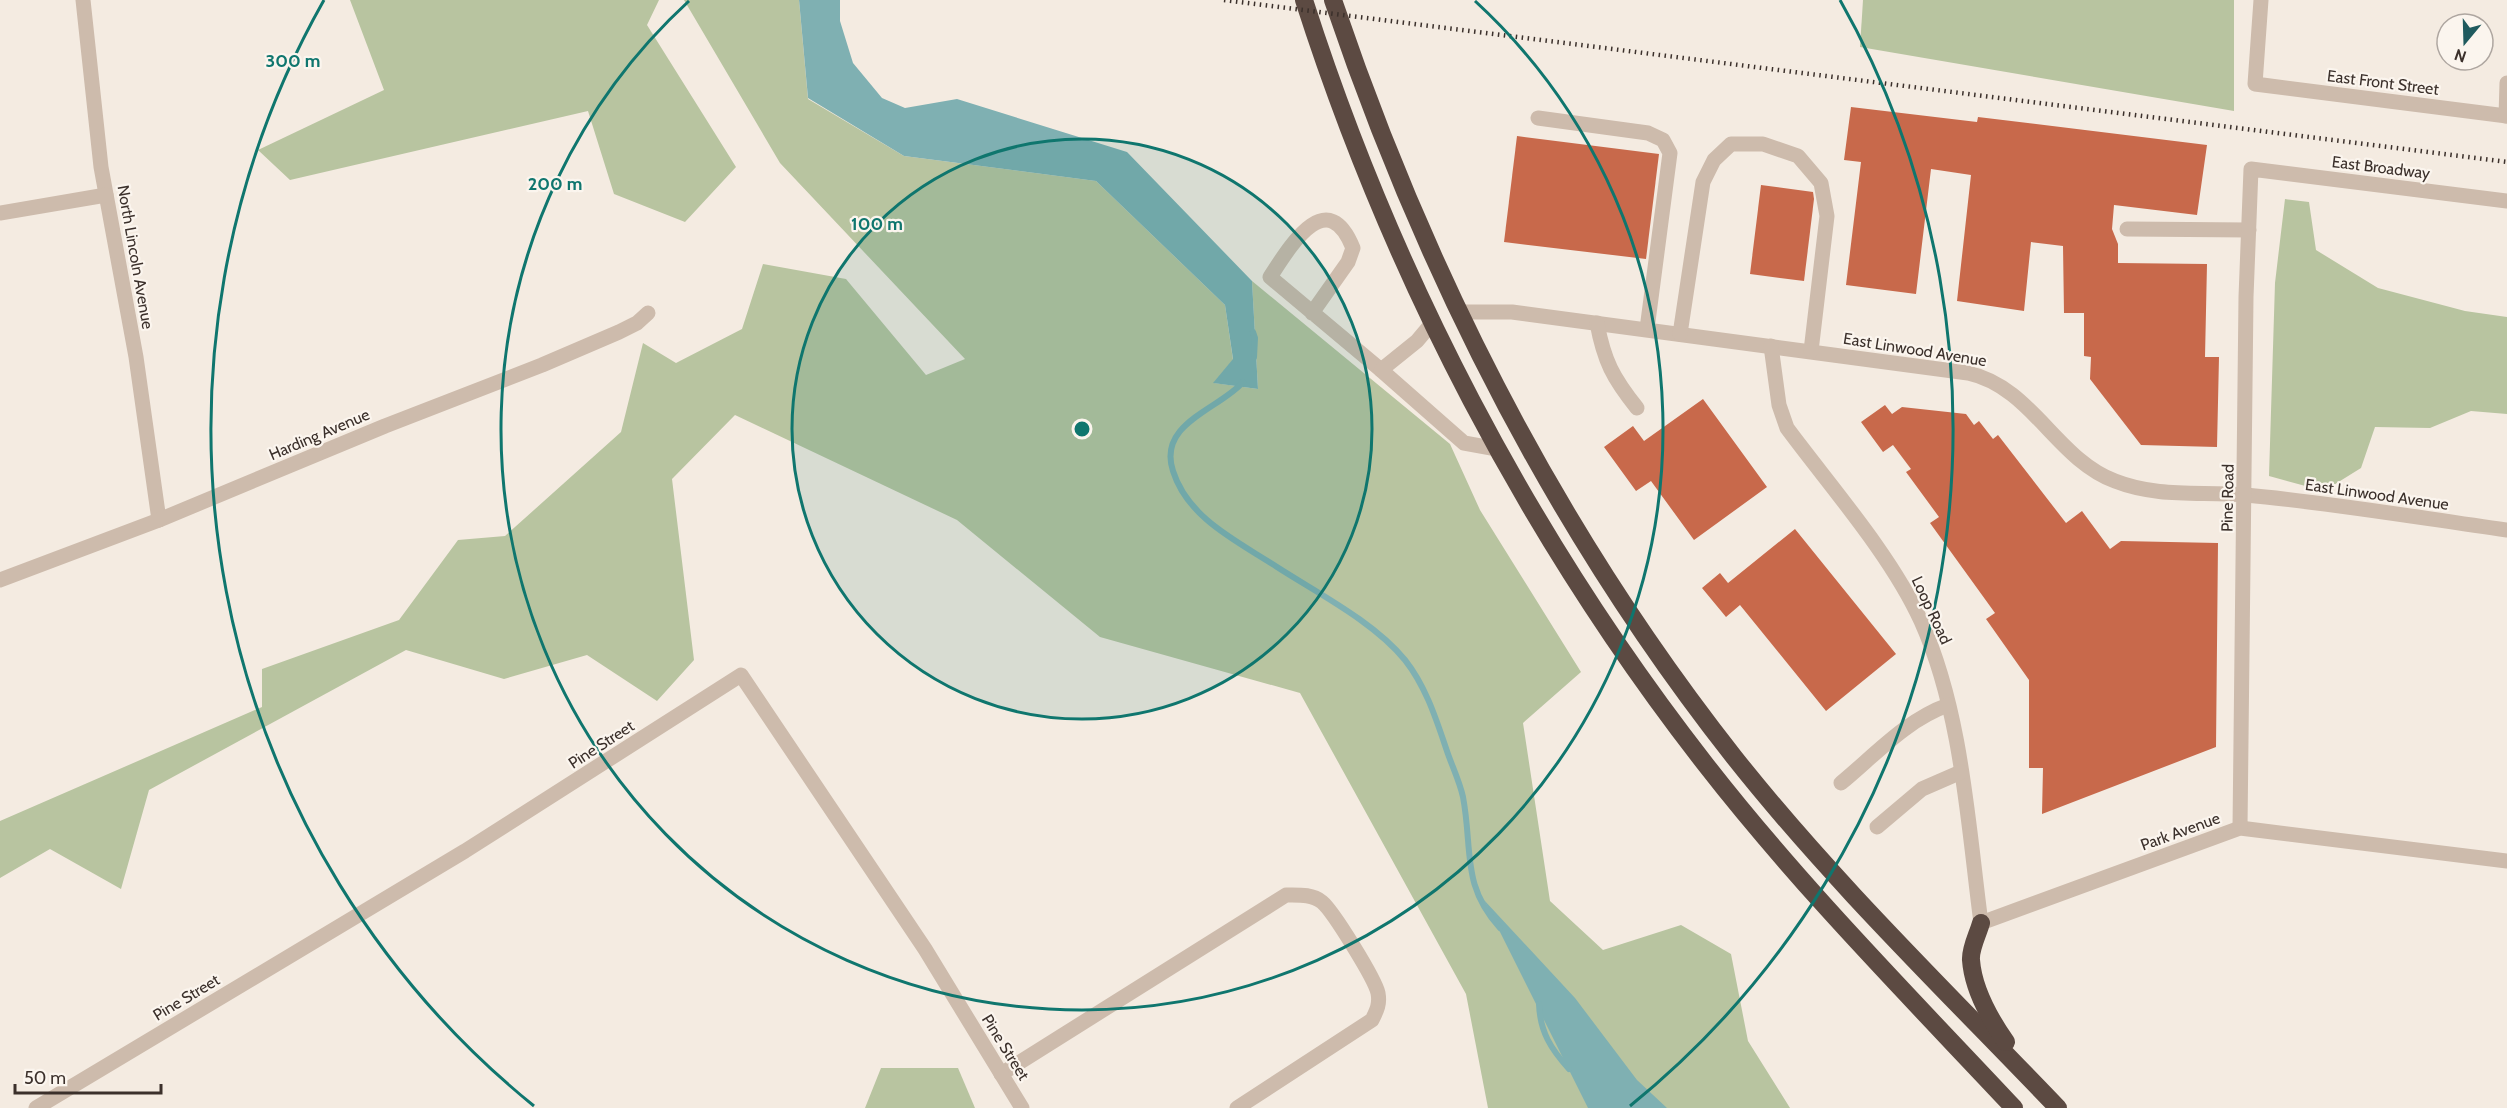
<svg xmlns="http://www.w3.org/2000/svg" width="2507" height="1108" viewBox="0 0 2507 1108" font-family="Cabin,sans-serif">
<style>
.green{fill:#b8c4a0}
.water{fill:#7fb0b2}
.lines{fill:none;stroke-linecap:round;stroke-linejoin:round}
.stream{stroke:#7fb0b2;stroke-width:6}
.building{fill:#c8694b}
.minor{stroke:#cdbbac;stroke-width:15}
.highway{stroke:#5c4a42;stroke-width:18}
.rail{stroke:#3b302b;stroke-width:4.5;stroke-dasharray:1.5 4.5;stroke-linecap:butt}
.ring{fill:none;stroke:#0f766e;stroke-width:3}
.labels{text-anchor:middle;stroke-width:4.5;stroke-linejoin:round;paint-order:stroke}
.street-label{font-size:16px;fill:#3b302b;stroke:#fbf5ee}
.centre{fill:#0f766e;stroke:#fbf5ee;stroke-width:3}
.ring-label{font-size:18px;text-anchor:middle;font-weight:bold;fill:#0f766e;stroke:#fbf5ee;stroke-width:4.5;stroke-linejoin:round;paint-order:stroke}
</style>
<rect width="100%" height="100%" fill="#f4ebe1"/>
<!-- green -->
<g class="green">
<polygon points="350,0 659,0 647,25 736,167 685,222 614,194 588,111 290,180 258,150 384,90"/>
<polygon points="684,0 799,0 808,99 904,156 1096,181 1225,305 1233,360 1214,383 1258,389 1252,281 1450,444 1480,510 1581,672 1523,723 1550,901 1603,950 1681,925 1731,954 1748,1041 1790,1108 1488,1108 1466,994 1300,693 1100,637 957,520 735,415 672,479 694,660 657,701 587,655 504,679 406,650 149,790 121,889 50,849 0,878 0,821 262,707 262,669 399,620 458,540 505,536 621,432 643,343 676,363 742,329 763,264 846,279 926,375 965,359 780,163"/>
<polygon points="1863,0 2234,0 2234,111 1860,47"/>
<polygon points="2285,199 2309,202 2316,250 2378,288 2465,311 2507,317 2507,414 2471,411 2430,428 2375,427 2361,468 2324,491 2269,476 2275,283"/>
<polygon points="881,1068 958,1068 975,1108 865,1108"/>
</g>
<!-- water -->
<g class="water">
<polygon points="799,0 840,0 840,21 853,63 882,98 905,108 957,99 1127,152 1252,281 1258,389 1213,383 1233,359 1225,305 1096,181 904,156 808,98"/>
<polygon points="1484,900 1575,998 1637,1080 1667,1108 1588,1108"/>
</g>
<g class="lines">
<!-- stream -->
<g class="stream">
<polyline points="1253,332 1255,338 1254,357"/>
<path d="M1243 382C1220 409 1157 423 1173 471 1188 519 1239 542 1277 567 1319 594 1374 622 1405 660 1427 688 1437 722 1448 754 1453 768 1460 783 1463 797 1473 850 1461 885 1500 928"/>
<path d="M1539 1004C1540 1032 1551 1049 1569 1069"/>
</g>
</g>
<!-- building -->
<g class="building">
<polygon points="1851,107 1977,122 1978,117 2207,145 2197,215 2114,205 2112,229 2118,244 2118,263 2207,264 2205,357 2219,357 2217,447 2141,445 2090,379 2091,357 2084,356 2084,313 2064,313 2063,246 2031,242 2024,311 1957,301 1971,175 1931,169 1916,294 1846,285 1861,162 1844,160"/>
<polygon points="1517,136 1659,154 1646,259 1504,242"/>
<polygon points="1761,185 1813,192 1814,199 1804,281 1750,274"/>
<polygon points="1703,399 1767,487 1694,540 1651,481 1636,491 1604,447 1633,426 1644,441"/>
<polygon points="1885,405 1892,414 1902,407 1966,414 1974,425 1979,421 1993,439 1998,435 2066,523 2082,511 2110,549 2121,541 2218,543 2216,747 2042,814 2043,768 2029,768 2029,680 1986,619 1995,613 1930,523 1939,517 1906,472 1911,469 1893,445 1883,452 1861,422"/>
<polygon points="1795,529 1896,654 1826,711 1740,605 1726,617 1702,588 1720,573 1728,583"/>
</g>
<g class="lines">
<!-- minor -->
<g class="minor">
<polyline points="83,0 101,167 136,357 159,520"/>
<polyline points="2261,0 2255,84 2507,116"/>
<polyline points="2506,116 2507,83"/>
<polyline points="1538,118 1648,133 1663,140 1670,153 1647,329"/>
<polyline points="0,213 106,195"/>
<polyline points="2127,229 2249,230"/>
<path d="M1459 312H1512L1968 373C2032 387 2056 459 2115 481 2158 498 2201 491 2246 495 2333 503 2420 518 2507 530"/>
<path d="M1312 313 1348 262 1353 248C1327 183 1289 248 1270 277L1381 370"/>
<polyline points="1433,322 1417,341 1381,370 1464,443 1497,449"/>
<path d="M1597 323C1604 361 1613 378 1637 408"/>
<polyline points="1680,334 1703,182 1714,160 1731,144 1763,144 1798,156 1821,183 1827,216 1811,351"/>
<path d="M1771 346 1779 405 1787 428C1830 486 1891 555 1921 621 1962 712 1968 825 1981 923L2240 828 2507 861"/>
<polyline points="0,580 159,520 385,426 542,365 619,332 637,323 648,313"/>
<path d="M1841 783C1875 755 1906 720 1948 705"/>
<polyline points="1877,827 1922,789 1961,772"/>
<polyline points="2240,828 2246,297 2251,169 2507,201"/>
<path d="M1001 1074 1286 895C1299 895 1312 894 1322 902 1333 911 1375 979 1378 993 1380 1004 1377 1010 1372 1020L1237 1108"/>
<polyline points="36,1108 465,851 741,675 925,949 1022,1108"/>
</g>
<!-- highway -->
<g class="highway">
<path d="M1304 0C1392 275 1528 537 1706 765 1801 887 1909 996 2014 1108"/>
<path d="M1333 0C1425 272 1556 531 1734 757 1833 882 1948 993 2058 1108"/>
<path d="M1981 923C1978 934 1970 949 1971 960 1973 988 1990 1019 2006 1042"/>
</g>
<!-- rail -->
<polyline class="rail" points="1224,0 2507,162"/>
</g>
<!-- distance rings -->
<circle cx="1082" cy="429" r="290" fill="#0f766e" fill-opacity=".12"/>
<g class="ring">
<circle cx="1082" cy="429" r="290"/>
<path d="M1475 1A581 581 0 1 1 689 1"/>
<path d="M534 1106A871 871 0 0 1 324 0M1840 0A871 871 0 0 1 1630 1106"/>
</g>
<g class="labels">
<!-- street labels -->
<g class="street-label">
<text transform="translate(2383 82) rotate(7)" y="6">East Front Street</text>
<text transform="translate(2381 167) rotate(7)" y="6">East Broadway</text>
<text transform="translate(136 257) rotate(80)" y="6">North Lincoln Avenue</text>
<text transform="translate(1915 349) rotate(9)" y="6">East Linwood Avenue</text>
<text transform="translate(319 434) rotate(-23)" y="6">Harding Avenue</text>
<text transform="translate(2377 494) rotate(8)" y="6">East Linwood Avenue</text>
<text transform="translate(2227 498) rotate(-89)" y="6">Pine Road</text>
<text transform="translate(1932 610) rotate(65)" y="6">Loop Road</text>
<text transform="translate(601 744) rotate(-33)" y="6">Pine Street</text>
<text transform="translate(2180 831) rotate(-20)" y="6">Park Avenue</text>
<text transform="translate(186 997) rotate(-31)" y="6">Pine Street</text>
<text transform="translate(1006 1047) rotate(58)" y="6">Pine Street</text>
</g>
</g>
<circle cx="1082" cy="429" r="9" class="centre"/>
<g class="ring-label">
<text x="293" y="67">300 m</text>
<text x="555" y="190">200 m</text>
<text x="877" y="230">100 m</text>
</g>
<!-- north arrow -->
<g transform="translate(2465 42) rotate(199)"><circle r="28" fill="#fbf5ee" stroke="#aea6a0" stroke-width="1.5"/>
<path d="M0-4.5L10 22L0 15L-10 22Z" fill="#1f5a5e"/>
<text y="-9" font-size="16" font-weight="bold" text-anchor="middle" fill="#3b302b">N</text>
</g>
<!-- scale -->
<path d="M15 1084v9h146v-9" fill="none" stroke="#3b302b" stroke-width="3"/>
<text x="24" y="1084" font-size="18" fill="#3b302b" stroke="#fbf5ee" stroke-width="4.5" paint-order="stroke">50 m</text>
</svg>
